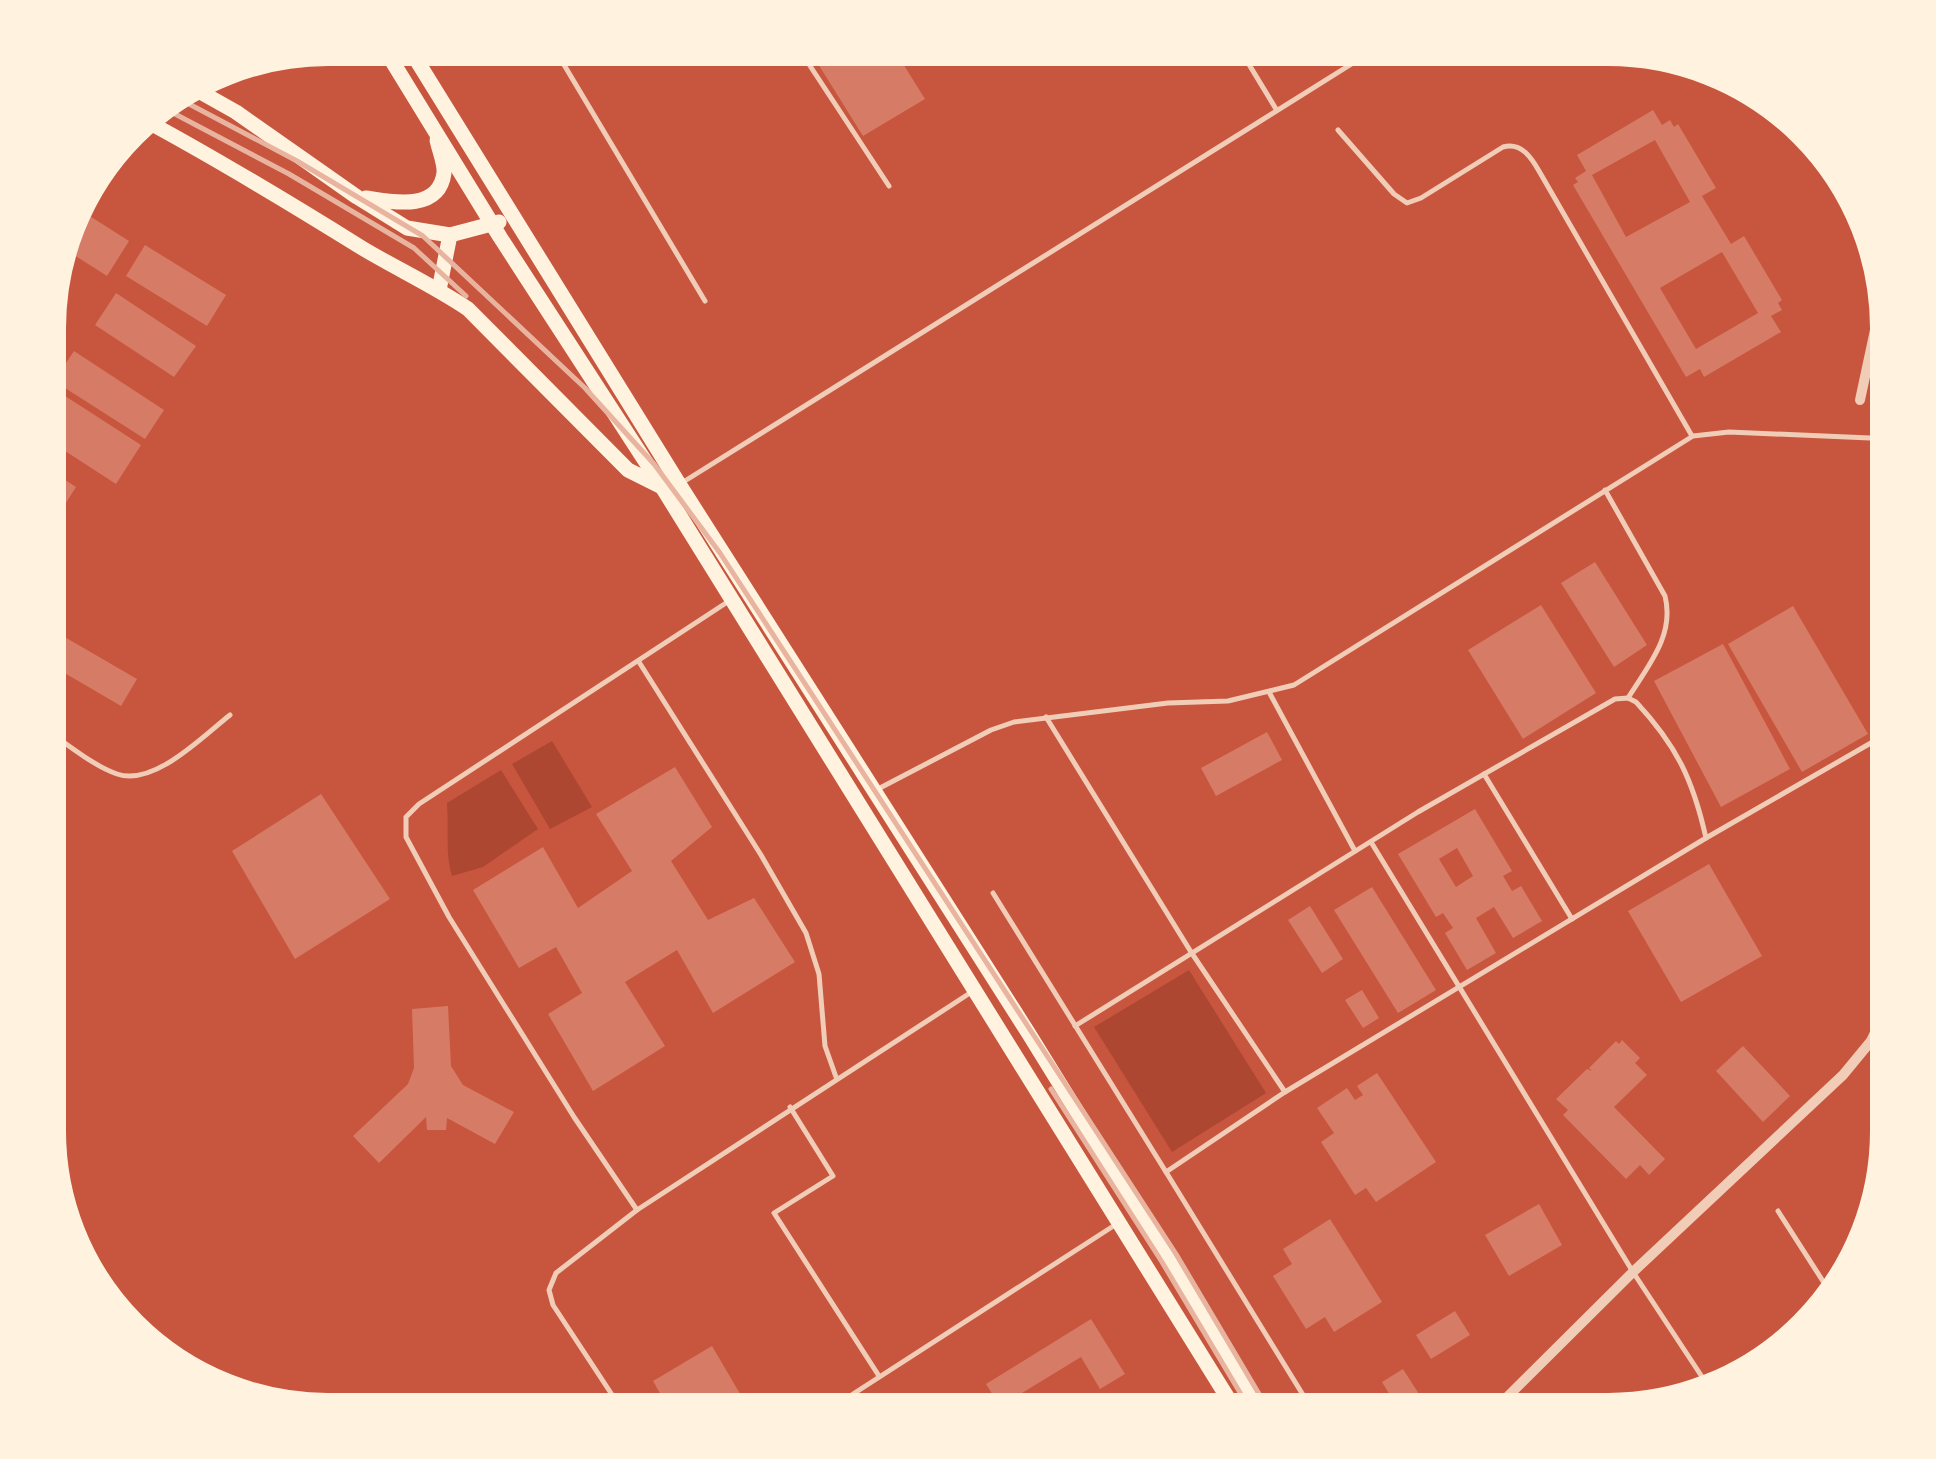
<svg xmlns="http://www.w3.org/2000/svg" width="1936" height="1459" viewBox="0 0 1936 1459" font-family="'Alegreya Sans',sans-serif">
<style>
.green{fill:#ae4732}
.building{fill:#d67c66;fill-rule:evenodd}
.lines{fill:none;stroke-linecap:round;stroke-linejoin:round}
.service{stroke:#f1ccb7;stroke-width:5}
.minor{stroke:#f1ccb7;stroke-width:10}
.secondary{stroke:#fff3e0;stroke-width:15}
.rail{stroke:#e9b49f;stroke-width:5}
.rim{fill:none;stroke:#fff3e0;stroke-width:12}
</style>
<rect width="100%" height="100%" fill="#c8553d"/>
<!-- green -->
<g class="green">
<polygon points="552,741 592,807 550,829 512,764"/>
<path d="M501 770 538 829 483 867 452 876C445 853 449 829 447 803Z"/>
<polygon points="1189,970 1266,1093 1172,1152 1094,1027"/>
</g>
<!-- building -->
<g class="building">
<polygon points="805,43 890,43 925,99 863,136"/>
<path d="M1653 110 1662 125 1670 120 1674 127 1678 124 1716 188 1702 196 1731 244 1744 236 1782 300 1778 303 1782 310 1771 316 1781 332 1704 377 1700 369 1686 377 1573 185 1578 182 1575 178 1586 171 1577 155ZM1655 140 1690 202 1626 237 1592 175ZM1722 252 1758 313 1696 349 1660 288Z"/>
<polygon points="1836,166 1846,178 1856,191 1831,183"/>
<polygon points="74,206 129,241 107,276 60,246"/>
<polygon points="145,245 226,295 207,326 126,276"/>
<polygon points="116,293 196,346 174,377 95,325"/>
<polygon points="74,351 164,410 145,439 54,381"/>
<polygon points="45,383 141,445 116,484 45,438"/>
<polygon points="45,467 76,487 62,509 45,498"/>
<polygon points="1595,562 1647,645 1614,667 1561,583"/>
<polygon points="1541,605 1596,693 1523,739 1468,650"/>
<polygon points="1793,606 1868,734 1802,772 1728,644"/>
<polygon points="44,625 137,679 121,706 44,661"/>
<polygon points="1723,644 1790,769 1721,807 1654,681"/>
<polygon points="1267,732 1282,760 1216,796 1201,768"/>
<polygon points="675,767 712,827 671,861 708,920 754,898 795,962 713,1013 677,950 625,982 665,1046 593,1091 548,1014 582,993 556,947 519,968 473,890 543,847 578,908 632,871 596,814"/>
<polygon points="321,794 390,899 295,959 232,851"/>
<path d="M1475 809 1512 871 1503 876 1512 891 1521 886 1542 921 1513 938 1494 907 1476 918 1496 953 1467 970 1445 933 1453 928 1443 913 1436 917 1398 854ZM1457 848 1473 876 1456 887 1439 859Z"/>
<polygon points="1709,864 1762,956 1681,1002 1628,911"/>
<polygon points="1372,887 1436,990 1398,1013 1334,910"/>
<polygon points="1310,906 1343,959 1322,973 1288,920"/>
<polygon points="1362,990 1379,1018 1363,1028 1345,1000"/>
<polygon points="448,1006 451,1066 463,1085 514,1112 495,1144 447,1118 446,1130 427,1130 426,1117 379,1163 353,1136 408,1084 414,1068 412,1009"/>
<polygon points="1622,1040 1640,1058 1635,1063 1647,1075 1614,1107 1665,1159 1649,1175 1640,1165 1626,1179 1563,1115 1568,1110 1556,1099 1587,1069 1592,1071 1589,1068 1616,1041 1619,1044"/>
<polygon points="1743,1046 1790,1096 1763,1122 1716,1071"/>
<polygon points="1377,1073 1436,1162 1376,1202 1366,1188 1355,1195 1321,1142 1334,1133 1317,1108 1347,1088 1355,1100 1363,1095 1357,1086"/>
<polygon points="1539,1204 1562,1245 1509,1276 1485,1235"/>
<polygon points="1330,1219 1382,1302 1334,1332 1325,1317 1306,1329 1273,1276 1292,1264 1283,1249"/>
<polygon points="1455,1311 1470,1335 1431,1359 1416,1335"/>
<polygon points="1091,1319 1125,1374 1100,1389 1081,1357 1022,1393 1036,1416 1006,1416 986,1384"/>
<polygon points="712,1346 753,1416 673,1416 653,1381"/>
<polygon points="1403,1369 1433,1416 1403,1416 1399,1410 1382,1382"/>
<polygon points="1135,1402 1143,1416 1109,1416"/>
</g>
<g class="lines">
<!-- service -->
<g class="service">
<polyline points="551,43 705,301"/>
<polyline points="795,43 889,186"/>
<polyline points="1236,43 1276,109"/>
<polyline points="416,53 433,43"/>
<path d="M1338 130 1394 194 1407 203 1421 198 1503 147C1521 142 1531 157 1539 171L1692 436"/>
<polyline points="680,484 1385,43"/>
<path d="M1605 490 1665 596C1675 635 1648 666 1628 698"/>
<polyline points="639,662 761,855 806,933 819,974 825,1046 836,1077"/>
<polyline points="1269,692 1355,851"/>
<polyline points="1046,717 1191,952 1285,1092"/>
<path d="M44 729C67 743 91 765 117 774 154 787 203 736 230 715"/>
<polyline points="1484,774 1572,919"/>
<polyline points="878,789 991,730 1014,722 1168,703 1228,701 1294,685 1693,436 1729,432 1893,439"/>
<polyline points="1371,842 1633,1272 1712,1392"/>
<polyline points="993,893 1166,1172"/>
<path d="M1075 1026 1418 812 1615 699 1628 698 1636 702C1677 746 1693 780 1706 838"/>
<polyline points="790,1107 833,1176 774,1213 879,1376"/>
<polyline points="637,1210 574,1117 449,917 406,837 406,817 419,804 729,601"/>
<polyline points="1778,1211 1835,1300"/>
<polyline points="626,1416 553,1305 549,1290 556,1273 637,1210 970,993"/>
<polyline points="819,1416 1115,1225"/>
<polyline points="1316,1416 1166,1172 1285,1092 1706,838 1883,736"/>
</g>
<!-- minor -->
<g class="minor">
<polyline points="1860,400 1884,288"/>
<polyline points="1488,1416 1633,1272 1843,1075 1871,1041 1893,996"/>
</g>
<!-- secondary -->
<g class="secondary">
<polyline points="381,43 500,237 662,487 1239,1416"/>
<polyline points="406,43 679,484 1029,1034 1265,1416"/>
<polyline points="188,85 236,112 357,197 407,228 450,235 499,222"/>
<path d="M137 116C214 157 288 202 362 248 397 269 434 286 468 309L628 470 660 486"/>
<path d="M366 198C392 202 439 212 444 173 445 164 439 150 437 140"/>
<polyline points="439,290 450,235"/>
</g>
<!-- rail -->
<g class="rail">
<polyline points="172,95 297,161 423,236 585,388 654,464 720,553 1176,1254 1272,1416"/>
<polyline points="156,104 289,174 414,248 466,296"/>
<polyline points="1051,1089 1162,1262 1254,1416"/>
</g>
</g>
<!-- crop -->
<path d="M0 0H1936V1459H0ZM328 60H1608A268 268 0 0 1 1876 328V1131A268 268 0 0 1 1608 1399H328A268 268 0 0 1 60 1131V328A268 268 0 0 1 328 60Z" fill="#fff3e0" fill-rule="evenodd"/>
<path class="rim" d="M328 60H1608A268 268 0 0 1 1876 328V1131A268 268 0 0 1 1608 1399H328A268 268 0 0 1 60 1131V328A268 268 0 0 1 328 60Z"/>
</svg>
